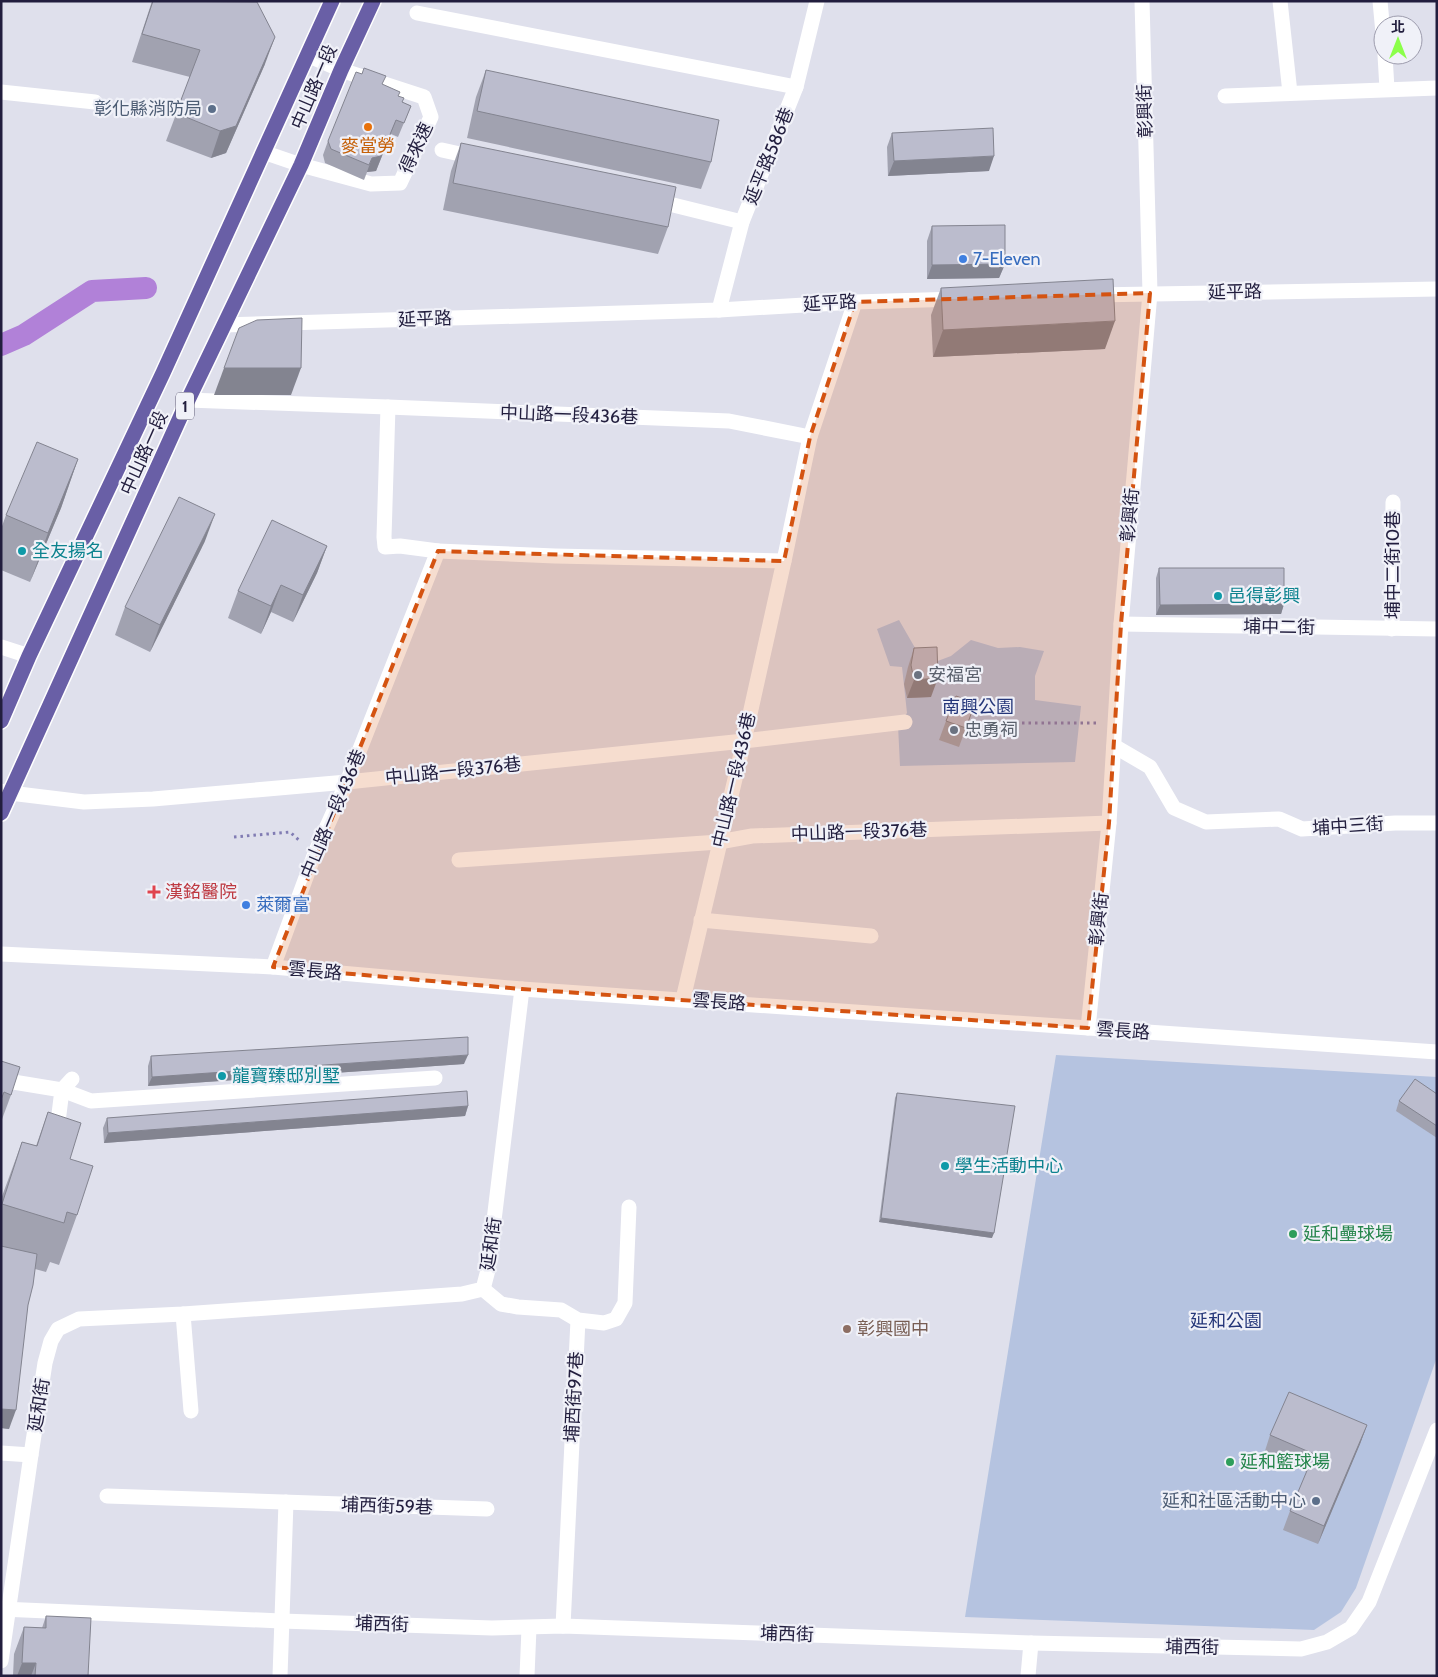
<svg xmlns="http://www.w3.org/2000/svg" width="1438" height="1677" viewBox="0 0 1438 1677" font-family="Cabin,'Noto Sans TC',sans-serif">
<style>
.green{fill:#b5c3e0}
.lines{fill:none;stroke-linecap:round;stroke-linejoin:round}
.canal{stroke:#b181d8;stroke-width:22}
.major-casing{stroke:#fff;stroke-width:18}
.path{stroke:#817cb3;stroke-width:3;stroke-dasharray:2.5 4;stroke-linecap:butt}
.minor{stroke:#fff;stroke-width:15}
.major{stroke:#695fa6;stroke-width:15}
.wall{fill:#a1a2b0}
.shaded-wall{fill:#838490}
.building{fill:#bbbccd;stroke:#838490}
.marked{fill:#d45311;fill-opacity:0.2;stroke:#d45311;stroke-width:4;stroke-dasharray:10 6;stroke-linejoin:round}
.service-dot{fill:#5c6f8a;stroke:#f0f1f8;stroke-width:2}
.food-dot{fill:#e8710a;stroke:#f0f1f8;stroke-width:2}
.shop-dot{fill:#3f7fe0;stroke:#f0f1f8;stroke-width:2}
.culture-dot{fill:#0f9aa8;stroke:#f0f1f8;stroke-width:2}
.worship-dot{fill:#6b7280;stroke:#f0f1f8;stroke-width:2}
.health-dot{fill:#e0444e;stroke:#f0f1f8;stroke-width:2}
.leisure-dot{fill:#2e9e5b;stroke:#f0f1f8;stroke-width:2}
.education-dot{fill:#8d6e63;stroke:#f0f1f8;stroke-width:2}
.labels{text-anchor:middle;stroke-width:4.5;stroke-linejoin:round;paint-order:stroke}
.shield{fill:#f0f1f8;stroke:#605d76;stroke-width:1}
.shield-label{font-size:16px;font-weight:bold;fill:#221e3e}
.street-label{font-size:18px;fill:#221e3e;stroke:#f0f1f8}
.service-label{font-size:18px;fill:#4e5e75;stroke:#f0f1f8;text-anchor:end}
.food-label{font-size:18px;fill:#c56008;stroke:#f0f1f8}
.shop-label{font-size:18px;fill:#366cbe;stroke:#f0f1f8;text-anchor:start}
.culture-label{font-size:18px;fill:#0d838f;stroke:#f0f1f8;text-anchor:start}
.worship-label{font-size:18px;fill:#5b616d;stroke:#f0f1f8;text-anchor:start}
.park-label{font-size:18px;fill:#243679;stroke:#f0f1f8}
.health-label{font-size:18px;fill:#be3a42;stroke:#f0f1f8;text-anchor:start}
.leisure-label{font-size:18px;fill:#27864d;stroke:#f0f1f8;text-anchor:start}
.education-label{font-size:18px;fill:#785e54;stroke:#f0f1f8;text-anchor:start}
</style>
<rect width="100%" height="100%" fill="#dfe0ec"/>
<!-- green -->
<g class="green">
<polygon points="899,620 918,653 935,662 951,656 971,640 998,648 1020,647 1044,651 1035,676 1035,700 1081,706 1075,762 900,766 898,725 907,713 902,667 890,666 877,629"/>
<polygon points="1056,1055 1437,1077 1437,1357 1356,1588 1341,1612 1314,1630 965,1617"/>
</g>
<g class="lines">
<!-- canal -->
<polyline class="canal" points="1,345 24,335 92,291 146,288"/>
<defs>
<g id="major">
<polyline points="1,721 29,656 163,373 332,1"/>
<polyline points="1,813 188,400 301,165 341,70 373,1"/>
</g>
</defs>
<!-- major casing -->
<use href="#major" class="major-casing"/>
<!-- path -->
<g class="path">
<polyline points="996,723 1098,723"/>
<polyline points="234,837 290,832 301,842"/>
</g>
<!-- minor -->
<g class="minor">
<polyline points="1280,1 1290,93"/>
<polyline points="1380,1 1383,33"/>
<polyline points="417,13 796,87"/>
<polyline points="1385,55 1387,89"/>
<polyline points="1,92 95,102"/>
<polyline points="1225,96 1437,88"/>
<polyline points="442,150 478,158"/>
<polyline points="263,152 301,165 371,184 400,183 431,117 424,97 341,70 307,55"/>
<polyline points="653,200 742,222"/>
<polyline points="1093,295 1437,289"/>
<polyline points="719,310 742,222 796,87 817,1"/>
<polyline points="223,325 719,310 855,302 958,299"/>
<polyline points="188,400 388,407 729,421 810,437"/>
<polyline points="388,407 384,537 385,547 400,546 438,551"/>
<polyline points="1121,624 1437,629"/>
<polyline points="1392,629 1393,502"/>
<polyline points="1,647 29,656"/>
<polyline points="1114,746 1150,767 1174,808 1206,822 1279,819 1302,829 1395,823 1437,823"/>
<polyline points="1,791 10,793 84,802 153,799 347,782 744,741 905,722"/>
<polyline points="459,860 719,842 752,836 1109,823"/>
<polyline points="701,920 871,936"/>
<polyline points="1,954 273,967 522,989 1437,1052"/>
<polyline points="273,967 315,853 347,782 438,551 555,556 784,561"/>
<polyline points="683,999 744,741 784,561 810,437 855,302"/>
<polyline points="1088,1028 1109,823 1121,624 1150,293 1142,1"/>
<polyline points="72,1079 62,1090 91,1101 435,1078"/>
<polyline points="1,1080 62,1090 57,1130"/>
<polyline points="483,1289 501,1304 518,1307 561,1310 578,1320 604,1323 616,1319 625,1303 629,1207"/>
<polyline points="183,1314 191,1411"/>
<polyline points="1,1453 31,1455"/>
<polyline points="107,1496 487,1509"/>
<polyline points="1,1609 281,1621 492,1628 563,1626 1031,1643 1301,1649 1327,1642 1351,1628 1369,1602 1437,1430"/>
<polyline points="563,1626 578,1320"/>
<polyline points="1,1661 31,1455 45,1363 51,1341 58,1329 79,1319 183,1314 462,1294 483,1289 488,1270 522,989"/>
<polyline points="280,1676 286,1502"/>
<polyline points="527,1676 529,1628"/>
<polyline points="1028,1676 1031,1643"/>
</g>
<!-- major -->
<use href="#major" class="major"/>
</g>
<!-- wall -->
<g class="wall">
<polygon points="152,1 254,1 265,64 226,153 211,158 166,141 190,77 132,62"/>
<polygon points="486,70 711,162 701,189 467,138 476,97"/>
<polygon points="383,85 398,96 402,102 411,106 398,137 391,134 376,171 367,172 364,180 325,163 323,155 328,141"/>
<polygon points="892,133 989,171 888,176 887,147"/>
<polygon points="461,143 668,227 658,254 443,210 451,171"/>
<polygon points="932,226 1005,264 999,278 927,279 927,241"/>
<polygon points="941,288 1105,349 933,357 931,315"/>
<polygon points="78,459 61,508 30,582 1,570 1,529 6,515"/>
<polygon points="205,541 150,652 115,635 125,607"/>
<polygon points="327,546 317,573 293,622 271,612 261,634 228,618 238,591"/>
<polygon points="1159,568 1284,604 1281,614 1156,615 1156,578"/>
<polygon points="914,648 931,697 907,698 904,684 908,667"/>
<polygon points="975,703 959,747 939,740 946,721"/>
<polygon points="151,1056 464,1064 148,1086 148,1066"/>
<polygon points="1,1061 11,1095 1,1122"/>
<polygon points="897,1093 992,1238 879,1222 895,1098"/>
<polygon points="1437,1094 1437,1138 1396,1111 1399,1101"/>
<polygon points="468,1106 465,1116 104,1143 103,1128 107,1118"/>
<polygon points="48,1112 70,1159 77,1215 59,1265 50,1262 46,1272 35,1269 28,1305 9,1429 1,1428 1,1199 22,1142 36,1146"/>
<polygon points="1367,1425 1360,1444 1318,1544 1283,1530 1290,1511 1307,1472 1264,1454 1270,1435"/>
<polygon points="46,1616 88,1676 13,1676 14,1654 24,1627 42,1628"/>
</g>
<!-- shaded-wall -->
<g class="shaded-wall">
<polygon points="275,37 265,64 226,153 211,158 220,131"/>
<polygon points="396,120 376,171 367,172 364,180 372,158"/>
<polygon points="994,156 989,171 888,176 894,161"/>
<polygon points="1005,264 999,278 927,279 932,265"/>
<polygon points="1115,321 1105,349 933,357 943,330"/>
<polygon points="224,368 301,368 291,395 214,395"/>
<polygon points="78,459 61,508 30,582 48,533"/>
<polygon points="215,514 205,541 150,652 160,625"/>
<polygon points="327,546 317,573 293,622 303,595"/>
<polygon points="281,585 271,612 261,634 271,606"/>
<polygon points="1284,604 1281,614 1156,615 1160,605"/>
<polygon points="938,678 931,697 907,698 914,680"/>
<polygon points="468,1055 464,1064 148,1086 152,1077"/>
<polygon points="468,1106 465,1116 104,1143 108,1133"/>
<polygon points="881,1218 994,1233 992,1238 879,1222"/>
<polygon points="1,1409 16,1410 9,1429 1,1428"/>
<polygon points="1367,1425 1360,1444 1318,1544 1324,1526"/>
<polygon points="22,1663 36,1663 31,1676 17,1676"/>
</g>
<!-- building -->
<g class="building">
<polygon points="153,1 257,2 275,37 236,126 220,131 176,113 200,50 142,34"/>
<polygon points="364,68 386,76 382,84 400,92 398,96 404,98 402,102 411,106 404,123 396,120 381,156 372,158 369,165 331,149 328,141 356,72 362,74"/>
<polygon points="486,70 719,120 711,162 477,111"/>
<polygon points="993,128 994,156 894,161 892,133"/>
<polygon points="461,143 676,187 668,227 453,183"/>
<polygon points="1005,225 1005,264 932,265 932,226"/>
<polygon points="1113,279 1115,321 943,330 941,288"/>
<polygon points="302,318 301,368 224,368 239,328 257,320"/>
<polygon points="37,442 78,459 48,533 6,515"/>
<polygon points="179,497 215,514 160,625 125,607"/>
<polygon points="272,520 327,546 303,595 281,585 271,606 238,591"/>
<polygon points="1159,568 1284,568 1284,604 1160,605"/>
<polygon points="937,647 938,678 914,680 911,665 914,648"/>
<polygon points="956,696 975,703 966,728 946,721"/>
<polygon points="468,1037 468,1055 152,1077 151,1056"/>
<polygon points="1,1061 20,1067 11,1095 4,1092 1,1100"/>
<polygon points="1415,1079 1437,1094 1437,1126 1399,1101"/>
<polygon points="467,1091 468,1106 108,1133 107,1118"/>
<polygon points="897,1093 1015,1106 994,1233 881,1218"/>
<polygon points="48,1112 81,1123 70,1159 93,1166 77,1215 67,1212 64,1223 2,1204 22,1142 37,1146"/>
<polygon points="1,1246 37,1254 33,1285 28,1305 16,1410 1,1409"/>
<polygon points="1289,1392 1367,1425 1324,1526 1290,1511 1314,1454 1270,1435"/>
<polygon points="46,1616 91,1618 88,1676 35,1676 36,1663 22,1663 24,1627 46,1628"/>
</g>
<!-- marked area -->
<path class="marked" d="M1150 293 1121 624 1109 823 1088 1028 522 989 273 967 438 551 784 561 810 437 855 302Z"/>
<!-- markers -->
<g class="service-dot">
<circle cx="212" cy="109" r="5"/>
<circle cx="1316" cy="1501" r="5"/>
</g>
<circle class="food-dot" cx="368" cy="127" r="5"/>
<g class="shop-dot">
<circle cx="963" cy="259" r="5"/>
<circle cx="246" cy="905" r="5"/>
</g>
<g class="culture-dot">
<circle cx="22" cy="551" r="5"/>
<circle cx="1218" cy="596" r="5"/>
<circle cx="222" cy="1076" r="5"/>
<circle cx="945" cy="1166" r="5"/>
</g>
<g class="worship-dot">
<circle cx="918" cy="675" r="5"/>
<circle cx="954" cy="730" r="5"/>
</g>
<path class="health-dot" d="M151.5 884.5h5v5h5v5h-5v5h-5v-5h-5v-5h5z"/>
<g class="leisure-dot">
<circle cx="1293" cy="1234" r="5"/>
<circle cx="1230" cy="1462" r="5"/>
</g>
<circle class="education-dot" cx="847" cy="1329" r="5"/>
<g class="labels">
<!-- shield labels -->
<rect class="shield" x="176" y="392.5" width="18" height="27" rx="4"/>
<g class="shield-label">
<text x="185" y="412">1</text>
</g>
<!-- street labels -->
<g class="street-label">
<text transform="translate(314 87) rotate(-67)" y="6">中山路一段</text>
<text transform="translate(1145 111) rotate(-92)" y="6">彰興街</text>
<text transform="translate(416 148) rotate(-65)" y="6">得來速</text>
<text transform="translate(769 156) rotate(-68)" y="6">延平路586巷</text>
<text transform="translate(1235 292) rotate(-1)" y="6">延平路</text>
<text transform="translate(830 303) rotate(-3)" y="6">延平路</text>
<text transform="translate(425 319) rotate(-2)" y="6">延平路</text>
<text transform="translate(569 415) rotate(2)" y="6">中山路一段436巷</text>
<text transform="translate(144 453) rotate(-66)" y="6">中山路一段</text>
<text transform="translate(1130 515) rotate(-85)" y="6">彰興街</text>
<text transform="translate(1393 565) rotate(-90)" y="6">埔中二街10巷</text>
<text transform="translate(1279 627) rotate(1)" y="6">埔中二街</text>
<text transform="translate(453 771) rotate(-6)" y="6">中山路一段376巷</text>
<text transform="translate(734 780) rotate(-77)" y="6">中山路一段436巷</text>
<text transform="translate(333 814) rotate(-67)" y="6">中山路一段436巷</text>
<text transform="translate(1348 826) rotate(-4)" y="6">埔中三街</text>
<text transform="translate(859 832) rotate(-2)" y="6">中山路一段376巷</text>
<text transform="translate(1099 919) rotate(-84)" y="6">彰興街</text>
<text transform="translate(315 971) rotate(5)" y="6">雲長路</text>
<text transform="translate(719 1002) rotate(4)" y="6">雲長路</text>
<text transform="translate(1123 1031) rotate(4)" y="6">雲長路</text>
<text transform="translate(491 1244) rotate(-82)" y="6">延和街</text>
<text transform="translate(574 1397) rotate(-87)" y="6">埔西街97巷</text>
<text transform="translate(39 1405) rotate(-81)" y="6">延和街</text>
<text transform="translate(387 1506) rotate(2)" y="6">埔西街59巷</text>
<text transform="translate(382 1624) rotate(2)" y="6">埔西街</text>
<text transform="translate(787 1634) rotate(2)" y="6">埔西街</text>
<text transform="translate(1192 1647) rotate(1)" y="6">埔西街</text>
</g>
<!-- service labels -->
<g class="service-label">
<text x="202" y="115">彰化縣消防局</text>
<text x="1306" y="1507">延和社區活動中心</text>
</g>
<!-- food labels -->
<g class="food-label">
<text x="368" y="152">麥當勞</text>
</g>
<!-- shop labels -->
<g class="shop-label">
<text x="973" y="265">7-Eleven</text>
<text x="256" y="911">萊爾富</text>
</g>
<!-- culture labels -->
<g class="culture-label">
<text x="32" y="557">全友揚名</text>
<text x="1228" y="602">邑得彰興</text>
<text x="232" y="1082">龍寶臻邸別墅</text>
<text x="955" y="1172">學生活動中心</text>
</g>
<!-- worship labels -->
<g class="worship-label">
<text x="928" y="681">安福宮</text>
<text x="964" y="736">忠勇祠</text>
</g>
<!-- park labels -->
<g class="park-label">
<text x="978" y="713">南興公園</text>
<text x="1226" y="1327">延和公園</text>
</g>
<!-- health labels -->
<g class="health-label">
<text x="165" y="898">漢銘醫院</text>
</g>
<!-- leisure labels -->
<g class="leisure-label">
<text x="1303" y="1240">延和壘球場</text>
<text x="1240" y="1468">延和籃球場</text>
</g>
<!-- education labels -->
<g class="education-label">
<text x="857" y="1335">彰興國中</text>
</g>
</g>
<!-- border -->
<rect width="1438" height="1677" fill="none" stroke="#221e3e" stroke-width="5"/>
<!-- north arrow -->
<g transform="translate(1398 40)"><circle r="24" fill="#f0f1f8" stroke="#9e9dae"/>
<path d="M0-4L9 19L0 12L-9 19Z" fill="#8bff4a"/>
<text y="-8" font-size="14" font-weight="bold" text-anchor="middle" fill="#221e3e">北</text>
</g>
</svg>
